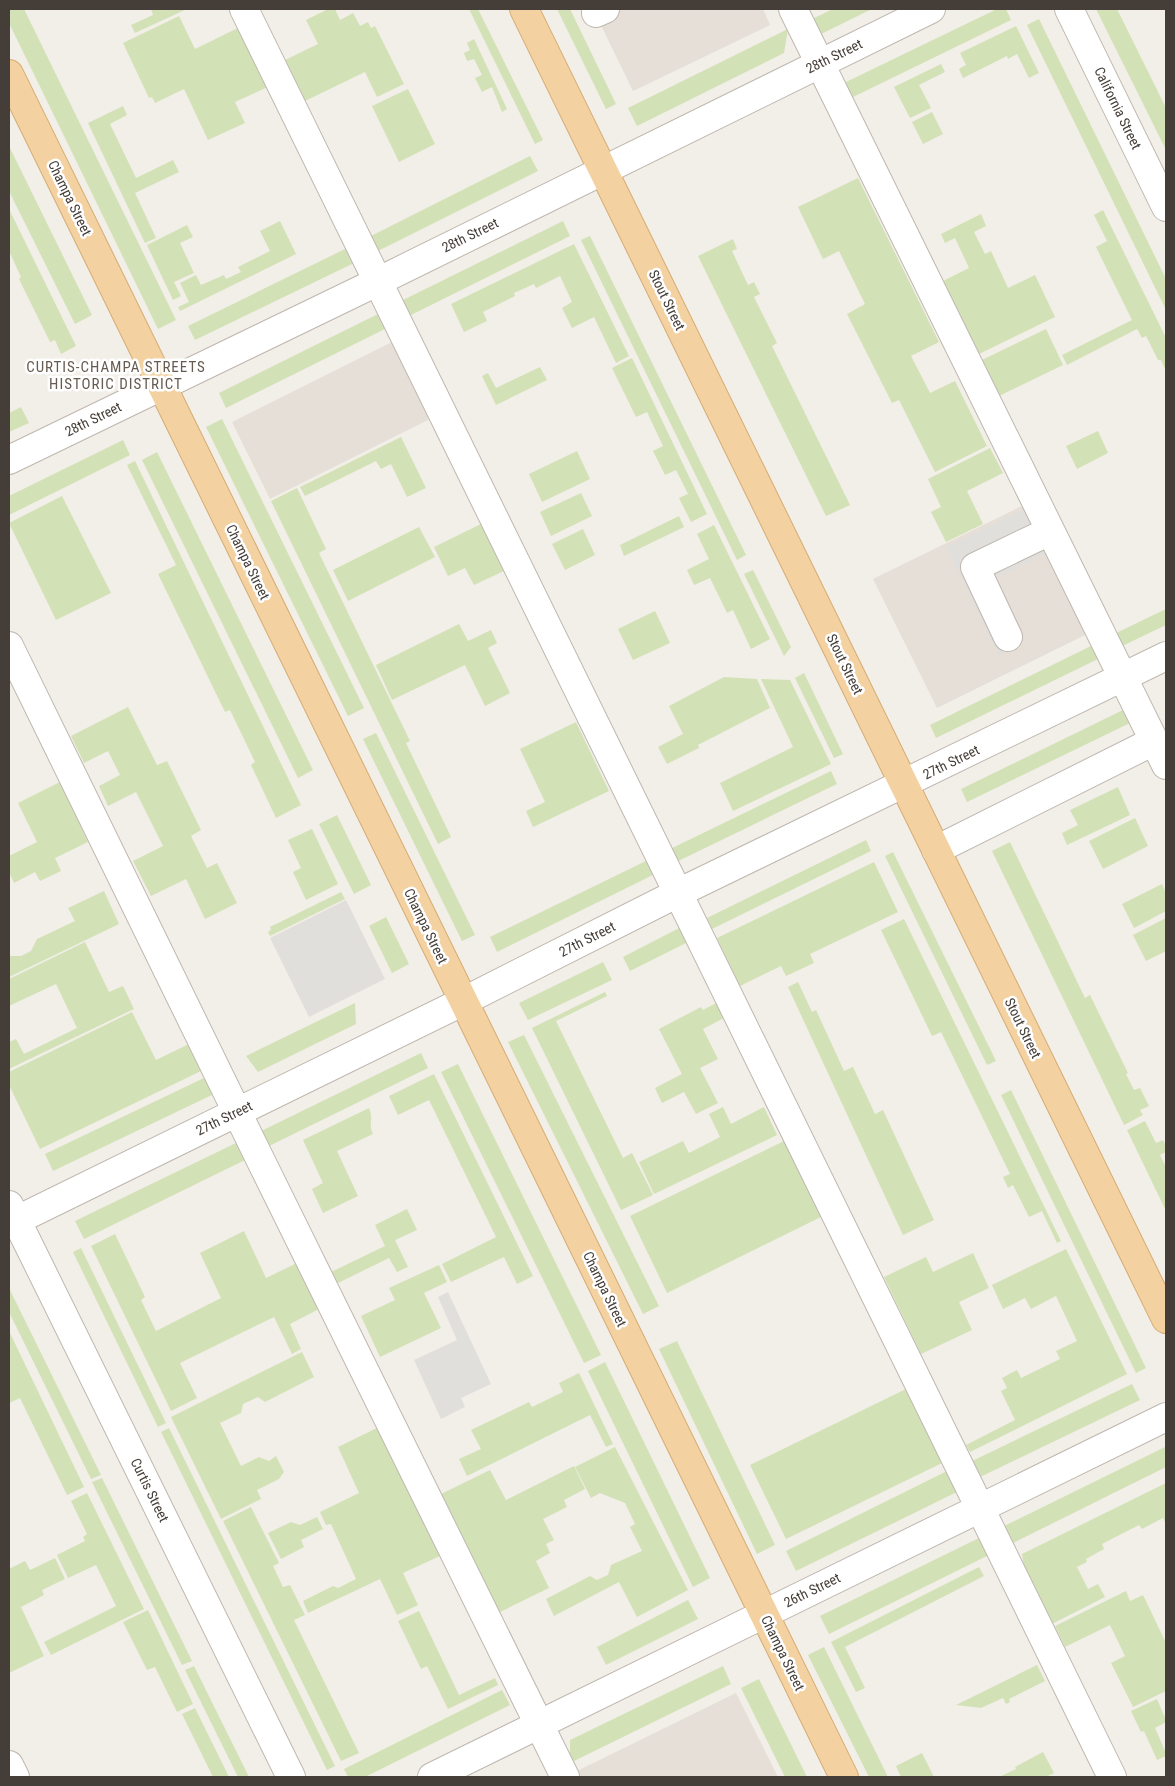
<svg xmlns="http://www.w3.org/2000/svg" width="1175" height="1786" viewBox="0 0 1175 1786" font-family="'Roboto Condensed',sans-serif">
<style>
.residential{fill:#e5dfd7}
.green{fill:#d3e2b6}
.parking{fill:#e1dfdc}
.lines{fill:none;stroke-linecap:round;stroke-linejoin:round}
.minor-casing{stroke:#bfb7af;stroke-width:30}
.major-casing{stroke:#d6ac72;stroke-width:30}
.minor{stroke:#fff;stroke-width:28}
.major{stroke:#f3d1a1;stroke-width:28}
.labels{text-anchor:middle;stroke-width:5;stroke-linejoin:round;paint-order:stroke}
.street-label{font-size:14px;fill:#453e38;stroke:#fff}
.neighbourhood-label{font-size:15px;letter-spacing:1px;fill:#665b50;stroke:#fff}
</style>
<rect width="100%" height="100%" fill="#f2eee8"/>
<!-- residential -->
<g class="residential">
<polygon points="619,9 763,9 770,25 633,91 598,19"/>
<polygon points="398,339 436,416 270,499 232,422"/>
<polygon points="1024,505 1087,634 937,708 873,579"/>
<polygon points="736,1693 778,1777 575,1777 573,1773"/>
</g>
<!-- green -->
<g class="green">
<polygon points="9,9 24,9 176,320 158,329 9,23"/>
<polygon points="151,9 187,9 135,33 131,25 153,15"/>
<polygon points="328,9 335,9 340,20 353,13 360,26 368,22 371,28 375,26 404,84 377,97 365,72 305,101 285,60 318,44 306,20"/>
<polygon points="469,9 478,9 543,140 535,144"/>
<polygon points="557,9 570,9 616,104 606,109"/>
<polygon points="833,9 872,9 819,35 812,19"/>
<polygon points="997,9 1006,9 1011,20 851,98 844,83"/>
<polygon points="1096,9 1117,9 1166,108 1166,150"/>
<polygon points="179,16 195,49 242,26 270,86 235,102 245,123 208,140 184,89 155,103 152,97 149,98 123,43"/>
<polygon points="1039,19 1166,279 1166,310 1027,25"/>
<polygon points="1016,26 1039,73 1029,78 1017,54 1008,59 1007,56 963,78 959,69 966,65 960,53"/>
<polygon points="788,29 784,53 637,126 628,108"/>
<polygon points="474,39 507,109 502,112 492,87 482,92 475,78 482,75 474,59 467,61 464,53 470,50 467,43"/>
<polygon points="941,64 945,72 919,85 931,108 910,118 894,87"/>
<polygon points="408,89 435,144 399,162 372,106"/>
<polygon points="123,106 127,115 110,124 136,178 173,160 179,172 135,193 156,238 145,243 88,123"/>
<polygon points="932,112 943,134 923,144 912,122"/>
<polygon points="9,146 92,315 75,324 9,191"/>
<polygon points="530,156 538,171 372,254 365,239"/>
<polygon points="858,178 939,342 911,356 930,393 955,381 987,446 935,472 899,400 892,403 847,314 865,304 839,251 823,259 798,207"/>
<polygon points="9,209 76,346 61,354 55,340 50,342 19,279 21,277 9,251"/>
<polygon points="1103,210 1166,338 1166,371 1161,360 1158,360 1146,336 1142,338 1137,329 1067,365 1062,355 1132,320 1096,247 1107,241 1094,215"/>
<polygon points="981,214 986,226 974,232 985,254 991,251 1008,288 1035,275 1055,317 975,356 939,283 969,268 955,238 945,243 941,234"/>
<polygon points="280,221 296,254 180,311 178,307 189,302 180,283 196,275 201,285 224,275 226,279 241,272 238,267 270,251 260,231"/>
<polygon points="563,221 570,236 409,316 401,301"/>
<polygon points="187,225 193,237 180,243 194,273 174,282 181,296 173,300 147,245"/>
<polygon points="590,236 746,555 737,560 581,240"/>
<polygon points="733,239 737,249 732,251 748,285 754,282 760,294 754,297 777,343 772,346 850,505 826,516 698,256"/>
<polygon points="574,244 629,356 616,363 594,317 572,328 562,308 572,302 560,276 536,288 534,284 514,293 515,296 483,312 487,321 464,332 451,304"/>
<polygon points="347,248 354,263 195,340 188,326"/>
<polygon points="380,313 387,328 226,408 219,393"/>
<polygon points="1046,329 1063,365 997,397 980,361"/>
<polygon points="632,358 707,514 691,522 679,498 688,494 676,470 665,475 653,451 663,446 647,412 636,417 612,368"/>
<polygon points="540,367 547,380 496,405 482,376 488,373 496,388"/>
<polygon points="21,407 29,423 9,432 9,413"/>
<polygon points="222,419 364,708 348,716 206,427"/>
<polygon points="1098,431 1108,453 1077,469 1066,446"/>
<polygon points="401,437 426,488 407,497 391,464 381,469 376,461 305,496 300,487"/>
<polygon points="123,440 130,455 9,515 9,496"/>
<polygon points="990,448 1003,473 967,491 983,524 946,542 931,512 941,507 928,479"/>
<polygon points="577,451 590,479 542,502 529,474"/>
<polygon points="157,452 313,770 298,778 142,460"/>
<polygon points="135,461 301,805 276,818 251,765 255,762 230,710 225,712 158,574 176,565 127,465"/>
<polygon points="297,488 326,549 319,553 410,741 406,743 451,837 438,844 271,501"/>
<polygon points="581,493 592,516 551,536 540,512"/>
<polygon points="62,496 111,593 56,620 9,523"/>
<polygon points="679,516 684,527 624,556 620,545"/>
<polygon points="483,523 506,570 474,585 465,568 448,576 434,547"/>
<polygon points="714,525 770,639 751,649 733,610 727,613 710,578 694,585 687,570 709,559 697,534"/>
<polygon points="419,527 435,557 348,601 333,570"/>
<polygon points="583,529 595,555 565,570 552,544"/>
<polygon points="753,570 791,647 784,656 744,574"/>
<polygon points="1166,609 1166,625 1118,648 1112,635"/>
<polygon points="655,611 670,643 633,660 618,629"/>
<polygon points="459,624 468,641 491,630 497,643 488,648 510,693 485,706 465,665 392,700 376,665"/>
<polygon points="1091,646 1098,659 936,738 930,725"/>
<polygon points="804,673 843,754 834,758 795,678"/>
<polygon points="724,677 757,679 770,708 698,745 699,748 667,764 658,747 683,734 669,706"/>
<polygon points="761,679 790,680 831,764 733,811 720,783 793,747"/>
<polygon points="128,707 157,765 167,761 201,830 191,836 207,868 217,863 237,903 205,919 186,879 151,896 133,861 163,846 136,792 108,806 99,786 120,775 108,751 84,763 71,736"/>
<polygon points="1123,710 1130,723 967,802 961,789"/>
<polygon points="576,722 609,791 533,827 526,811 545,802 520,749"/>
<polygon points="376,733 475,935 462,941 363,739"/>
<polygon points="831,771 837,784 672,864 666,851"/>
<polygon points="60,782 88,842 55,858 61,871 40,881 35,872 14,883 9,872 9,856 37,842 18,803"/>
<polygon points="1118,787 1130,815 1067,845 1062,833 1078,825 1070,810"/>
<polygon points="337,815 371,885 354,894 319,824"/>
<polygon points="1135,818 1148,846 1103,869 1089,841"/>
<polygon points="312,829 338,884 306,900 293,872 301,868 288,840"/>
<polygon points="866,840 871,851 712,929 707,918"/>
<polygon points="1010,842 1085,998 1090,995 1128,1073 1126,1074 1134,1090 1140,1088 1149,1106 1140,1110 1143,1115 1124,1125 992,851"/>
<polygon points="893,852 996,1061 987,1065 885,856"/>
<polygon points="648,860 655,874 497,952 490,937"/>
<polygon points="874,862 898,912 810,954 814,963 786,976 781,966 740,986 717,938"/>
<polygon points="1162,884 1166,893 1166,911 1134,928 1122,904"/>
<polygon points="104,891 119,924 9,977 9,956 21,956 31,951 37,939 75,921 68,908"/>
<polygon points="341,892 345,899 270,936 268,932 271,930 270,927"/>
<polygon points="386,917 409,964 392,973 369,926"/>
<polygon points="1166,918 1166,951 1146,961 1133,935"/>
<polygon points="904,919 1061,1241 1057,1243 1042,1211 1029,1217 1013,1185 1008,1188 1003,1177 1010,1174 941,1032 932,1036 881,930"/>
<polygon points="685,925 692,940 630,971 623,957"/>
<polygon points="85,942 109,992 123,986 134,1009 9,1069 9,1042 16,1039 24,1054 77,1028 56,984 9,1006 9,979"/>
<polygon points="603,962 612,980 528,1020 519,1003"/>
<polygon points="798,982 812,1012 816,1010 844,1071 853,1067 875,1114 883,1110 934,1220 903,1235 788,987"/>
<polygon points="605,992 607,996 556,1021 623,1158 632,1153 653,1195 621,1210 532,1028"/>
<polygon points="355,1003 356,1024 258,1072 246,1056"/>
<polygon points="716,1003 724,1018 703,1029 718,1059 700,1068 718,1103 696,1114 684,1092 662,1103 655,1088 682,1074 659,1029 701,1007 703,1010"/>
<polygon points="132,1012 156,1060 189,1044 201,1071 40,1149 9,1085 9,1072"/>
<polygon points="524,1035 659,1306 643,1314 508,1042"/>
<polygon points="421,1053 428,1068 267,1147 259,1132"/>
<polygon points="458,1064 601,1355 584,1363 441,1072"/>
<polygon points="434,1074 533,1276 517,1284 504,1257 451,1282 442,1264 496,1237 429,1100 398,1115 389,1096"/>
<polygon points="206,1077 214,1094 53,1171 45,1154"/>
<polygon points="1011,1090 1146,1368 1136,1373 1001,1095"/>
<polygon points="723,1107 731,1124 764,1107 777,1135 654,1194 639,1162 683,1141 689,1153 720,1137 709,1114"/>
<path d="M369 1108C374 1120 368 1123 373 1134L337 1151 358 1196 323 1213 312 1189 323 1183 303 1140Z"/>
<polygon points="1145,1121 1156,1143 1163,1140 1166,1146 1166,1152 1160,1155 1166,1167 1166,1211 1127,1130"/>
<polygon points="786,1140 823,1216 667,1293 630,1216"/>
<polygon points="238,1142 247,1159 84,1239 75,1221"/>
<polygon points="407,1209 417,1230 395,1240 408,1267 397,1272 389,1258 336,1284 331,1272 385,1246 375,1225"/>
<polygon points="244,1231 266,1278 299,1262 321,1308 290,1324 301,1349 292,1354 274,1317 180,1363 197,1398 171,1411 91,1246 115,1234 145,1297 141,1300 156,1331 221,1298 200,1253"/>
<polygon points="81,1248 166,1423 158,1427 73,1252"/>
<polygon points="1066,1249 1127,1374 970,1452 966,1445 1015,1420 1001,1391 1007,1388 1002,1378 1017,1370 1021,1378 1060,1359 1056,1351 1077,1341 1056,1296 1031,1309 1025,1298 1003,1309 992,1285"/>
<polygon points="973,1253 989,1288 959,1302 972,1330 921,1354 884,1277 926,1257 933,1272"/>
<polygon points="439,1265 447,1282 424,1293 441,1328 380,1357 361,1316 395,1300 389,1288"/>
<polygon points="9,1288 101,1475 91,1479 9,1312"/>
<polygon points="9,1331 84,1487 67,1495 20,1398 9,1403"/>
<polygon points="677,1341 775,1545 757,1554 659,1349"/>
<polygon points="302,1352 314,1377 265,1402 258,1397 243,1404 241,1413 220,1423 241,1466 259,1457 269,1461 276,1456 284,1472 279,1479 257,1490 261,1499 221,1519 171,1417"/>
<polygon points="605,1362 710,1578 693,1587 588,1371"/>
<polygon points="579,1373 613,1444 606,1447 590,1415 467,1476 459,1459 481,1449 471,1430 529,1402 532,1407 563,1392 559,1383"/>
<polygon points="1132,1384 1140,1400 978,1478 970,1462"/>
<polygon points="906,1389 942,1463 786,1539 750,1465"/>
<polygon points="379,1427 440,1556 403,1573 418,1605 397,1615 380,1579 308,1613 303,1601 333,1586 338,1588 356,1579 331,1524 326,1525 320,1512 359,1493 338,1447"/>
<polygon points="169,1428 335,1766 327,1770 161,1432"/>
<polygon points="615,1447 688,1590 637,1617 619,1582 554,1616 546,1599 590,1576 597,1580 608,1575 611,1565 642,1551 630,1527 635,1524 625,1503 600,1493 591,1498 575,1467"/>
<polygon points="1165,1447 1166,1467 1011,1544 1002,1527"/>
<polygon points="574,1466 585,1489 564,1500 567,1507 543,1519 554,1540 546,1544 550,1553 536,1561 549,1588 496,1614 437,1496 490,1470 506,1500"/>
<polygon points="949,1470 959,1491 796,1571 786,1551"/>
<polygon points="102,1478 192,1661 182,1665 92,1482"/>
<polygon points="1166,1483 1166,1524 1163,1518 1142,1529 1139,1525 1102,1544 1104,1549 1086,1559 1087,1562 1077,1567 1088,1589 1098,1584 1105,1597 1052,1624 1024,1567 1022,1554"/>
<polygon points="87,1493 144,1609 51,1655 44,1642 116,1606 96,1565 68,1578 57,1555 85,1541 83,1537 87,1534 71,1501"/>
<polygon points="251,1507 279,1563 273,1566 283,1587 290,1585 305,1615 294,1620 359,1753 341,1761 223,1521"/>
<polygon points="317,1517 323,1529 301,1540 304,1547 281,1559 268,1533 291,1522 300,1525"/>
<polygon points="983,1536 991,1554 829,1634 820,1616"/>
<polygon points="55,1558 65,1579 42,1590 44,1595 21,1607 44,1656 9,1673 9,1569 25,1561 30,1570"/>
<polygon points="979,1567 984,1576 845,1647 865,1688 856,1692 831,1642"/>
<polygon points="1126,1591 1130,1601 1143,1595 1166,1643 1166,1691 1133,1707 1111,1663 1125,1656 1110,1625 1065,1647 1055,1626"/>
<polygon points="688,1600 698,1619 606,1665 597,1647"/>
<polygon points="148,1610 193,1704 177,1712 155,1667 147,1670 123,1622"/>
<polygon points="419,1611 459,1695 495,1678 498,1685 448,1709 427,1666 421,1669 398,1621"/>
<polygon points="824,1647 888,1777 869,1777 808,1655"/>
<polygon points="1037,1665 1045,1681 1009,1699 1010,1702 1006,1704 1003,1698 981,1708 956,1705"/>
<polygon points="194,1666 249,1777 238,1777 185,1670"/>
<polygon points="723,1666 731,1684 570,1763 570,1740"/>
<polygon points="759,1679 807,1777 785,1777 741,1688"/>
<polygon points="502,1690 510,1705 365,1777 348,1777 344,1769"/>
<polygon points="1157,1699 1166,1720 1166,1722 1155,1728 1166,1753 1166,1756 1157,1760 1144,1731 1141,1732 1131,1711"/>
<polygon points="195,1708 229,1777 213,1777 182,1714"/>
<polygon points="1043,1752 1054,1773 1046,1777 999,1777 1016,1769 1015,1767"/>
<polygon points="922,1753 934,1777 901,1777 896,1766"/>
</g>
<!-- parking -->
<g class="parking">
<polygon points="1025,509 1047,553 991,580 1022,644 999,656 946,547"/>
<polygon points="346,900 385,979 309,1017 270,938"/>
<polygon points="448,1292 491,1384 461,1398 465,1407 441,1419 414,1360 457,1340 438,1297"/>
</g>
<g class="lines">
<defs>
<g id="minor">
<polyline points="244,9 1112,1777"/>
<polyline points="793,9 1166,765"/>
<polyline points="1069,9 1166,207"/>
<polyline points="596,13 605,9"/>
<polyline points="9,460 379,281 931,9"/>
<polyline points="1008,637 975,567 1050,531"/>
<polyline points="9,646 259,1157 565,1777"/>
<polyline points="936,850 1154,741"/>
<polyline points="9,1205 291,1777"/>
<polyline points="9,1224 464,1001 678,893 1166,656"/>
<polyline points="9,1765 15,1777"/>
<polyline points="432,1777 1166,1417"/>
</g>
<g id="major">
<polyline points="524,9 1166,1319"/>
<polyline points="9,74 844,1777"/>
</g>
</defs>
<!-- minor casing -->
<use href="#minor" class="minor-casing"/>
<!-- major casing -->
<use href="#major" class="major-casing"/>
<!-- minor -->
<use href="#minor" class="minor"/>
<!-- major -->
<use href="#major" class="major"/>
</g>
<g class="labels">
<!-- street labels -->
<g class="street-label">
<text transform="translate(834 56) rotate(-26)" y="5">28th Street</text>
<text transform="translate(1118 108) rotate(64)" y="5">California Street</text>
<text transform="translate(70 198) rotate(64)" y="5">Champa Street</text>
<text transform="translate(470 235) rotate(-26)" y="5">28th Street</text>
<text transform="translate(667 300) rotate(64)" y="5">Stout Street</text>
<text transform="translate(93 419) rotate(-26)" y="5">28th Street</text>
<text transform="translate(248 562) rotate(64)" y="5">Champa Street</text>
<text transform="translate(845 664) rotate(64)" y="5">Stout Street</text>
<text transform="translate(951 762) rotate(-26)" y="5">27th Street</text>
<text transform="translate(426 926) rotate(64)" y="5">Champa Street</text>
<text transform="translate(587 939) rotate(-27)" y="5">27th Street</text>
<text transform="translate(1023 1028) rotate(64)" y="5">Stout Street</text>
<text transform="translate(224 1118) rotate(-26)" y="5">27th Street</text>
<text transform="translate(605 1289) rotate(64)" y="5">Champa Street</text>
<text transform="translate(150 1490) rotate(64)" y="5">Curtis Street</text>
<text transform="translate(812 1590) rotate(-26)" y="5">26th Street</text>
<text transform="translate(783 1653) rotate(64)" y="5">Champa Street</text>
</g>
<!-- neighbourhood labels -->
<g class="neighbourhood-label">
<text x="116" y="372">CURTIS-CHAMPA STREETS<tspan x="116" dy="17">HISTORIC DISTRICT</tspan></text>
</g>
</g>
<!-- border -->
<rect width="1175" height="1786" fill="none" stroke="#453e38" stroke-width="20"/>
</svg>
